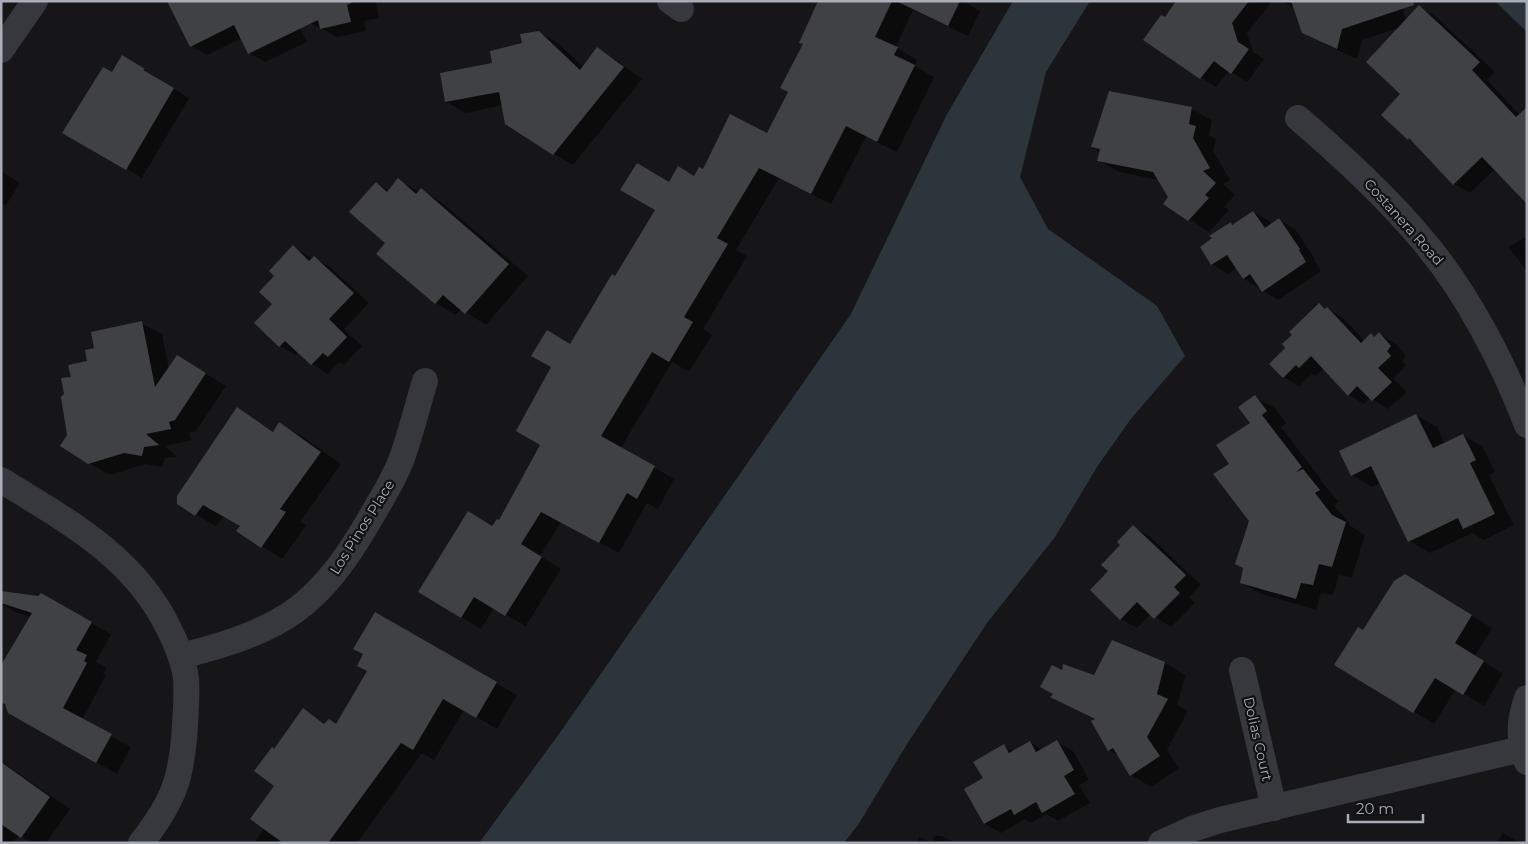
<svg xmlns="http://www.w3.org/2000/svg" width="1528" height="844" viewBox="0 0 1528 844" font-family="Montserrat,sans-serif">
<style>
.water{fill:#2c353c}
.shadow{fill:#0007}
.building{fill:#404145}
.lines{fill:none;stroke-linecap:round;stroke-linejoin:round}
.street{stroke:#37383d;stroke-width:26}
.labels{text-anchor:middle;stroke-width:4.5;stroke-linejoin:round;paint-order:stroke}
.street-label{font-size:14px;fill:#a8adb8;stroke:#111113}
</style>
<rect width="100%" height="100%" fill="#161618"/>
<!-- water -->
<g class="water">
<polygon points="1013,1 1090,1 1046,72 1020,177 1048,229 1157,306 1185,356 1130,420 1097,467 1055,537 987,623 907,744 858,825 844,843 479,843 559,734 851,314 946,116"/>
<polygon points="1495,1 1527,1 1527,32"/>
</g>
<!-- shadow -->
<g class="shadow">
<polygon points="168,1 286,1 307,42 265,62 249,53 242,38 207,55 191,46"/>
<polygon points="306,1 376,1 379,18 364,21 366,31 337,37 310,23"/>
<polygon points="820,1 963,1 980,11 968,36 913,10 896,47 917,60 914,66 934,77 897,152 866,137 831,204 779,178 736,250 747,256 703,329 712,335 689,372 672,362 621,448 674,479 658,509 647,503 619,553 561,522 540,556 561,569 526,626 494,608 481,629 420,592 500,522 542,445 570,346 616,278 656,210 669,183 694,177 703,171 767,135 789,92"/>
<polygon points="1177,1 1272,1 1247,33 1253,52 1264,59 1247,82 1229,71 1216,87 1200,77 1165,19"/>
<polygon points="1282,1 1400,1 1406,20 1419,7 1435,16 1495,72 1487,80 1520,115 1495,169 1470,193 1454,184 1414,142 1409,139 1402,94 1399,28 1362,40 1357,59 1324,44 1303,32 1295,9"/>
<polygon points="539,32 559,44 584,68 597,49 616,60 642,79 573,165 554,154 503,105 466,113 446,102 494,64"/>
<polygon points="122,57 189,98 142,178 64,133 113,74"/>
<polygon points="1110,92 1192,109 1212,120 1209,135 1216,139 1213,151 1230,180 1223,184 1235,195 1224,207 1229,210 1209,232 1165,204 1169,197 1159,180 1119,172 1098,160 1100,152 1092,147"/>
<polygon points="1,171 20,183 6,205 1,203"/>
<polygon points="398,180 419,192 421,190 441,202 528,276 486,325 461,309 456,315 436,303 387,243 376,183 389,191"/>
<polygon points="1253,212 1269,221 1272,225 1279,220 1295,229 1315,259 1314,260 1321,271 1278,300 1243,278 1237,268 1228,274 1212,264 1202,247 1231,223 1234,225"/>
<polygon points="1527,236 1527,272 1509,247"/>
<polygon points="293,246 313,259 314,258 330,267 369,303 344,329 362,346 344,365 339,362 328,374 312,364 298,352 296,355 280,346 273,304 276,276"/>
<polygon points="1319,304 1343,318 1365,341 1371,335 1375,337 1379,334 1395,343 1406,356 1402,361 1406,366 1393,378 1407,392 1388,409 1370,398 1364,404 1348,395 1324,368 1315,376 1312,374 1299,386 1283,377 1287,348 1293,335"/>
<polygon points="141,323 162,334 169,369 198,369 226,386 196,431 189,433 191,440 165,446 177,457 165,458 162,467 145,464 110,475 89,463 69,435 73,378 88,362 96,349"/>
<polygon points="1255,397 1275,408 1286,423 1281,427 1321,479 1320,480 1339,502 1334,505 1351,526 1365,535 1352,577 1339,575 1333,595 1321,593 1316,610 1261,594 1241,582 1250,521 1230,464 1251,423"/>
<polygon points="237,408 274,432 279,424 300,435 341,464 300,522 306,525 282,559 238,531 241,526 224,516 216,526 196,515"/>
<polygon points="1416,415 1437,427 1445,444 1463,435 1483,447 1495,472 1489,475 1514,525 1484,540 1472,533 1430,553 1409,541 1380,483 1372,487 1352,475"/>
<polygon points="1133,527 1149,536 1201,585 1189,597 1195,603 1171,627 1151,614 1137,628 1121,619 1110,571 1122,545"/>
<polygon points="1426,587 1492,628 1475,656 1503,674 1484,706 1456,689 1434,724 1336,664 1364,632"/>
<polygon points="1,592 39,598 41,595 111,634 96,662 106,668 103,674 106,675 82,720 131,747 117,774 9,712 7,707 1,703 1,666 31,617 15,612 1,604"/>
<polygon points="375,614 517,695 497,729 464,710 434,760 422,753 357,843 254,843 265,828 276,786 274,750 303,710 326,724 337,725 368,671 365,654"/>
<polygon points="1113,642 1165,663 1186,675 1177,705 1188,711 1167,750 1179,768 1151,787 1131,775 1119,756 1109,750 1095,720 1052,697 1063,671 1095,677"/>
<polygon points="1030,742 1043,750 1057,742 1073,751 1089,780 1079,785 1090,803 1058,821 1046,814 1031,823 1025,819 1001,833 985,824 965,789 984,779 1004,746 1014,752"/>
<polygon points="1,761 70,809 46,843 31,843 19,835 13,843 1,843"/>
<polygon points="1503,833 1519,842 1520,843 1494,843 1497,842"/>
<polygon points="934,836 941,836 957,843 917,843 919,837 932,842"/>
</g>
<!-- building -->
<g class="building">
<polygon points="167,1 355,1 347,5 351,22 320,29 318,20 248,54 234,25 190,47"/>
<polygon points="818,1 892,1 875,37 898,47 894,55 915,65 877,142 846,126 811,194 759,168 717,238 728,244 684,317 693,322 669,362 652,352 601,436 655,466 637,499 627,493 599,543 541,512 521,544 542,557 505,616 474,597 461,618 418,592 468,511 492,526 497,519 499,520 540,445 516,431 551,367 531,356 547,330 570,344 612,274 615,276 655,210 620,190 637,163 669,182 678,166 694,176 699,167 703,169 730,114 767,133 788,92 780,88 803,44 799,43"/>
<polygon points="896,1 960,1 948,26"/>
<polygon points="1176,1 1249,1 1232,23 1238,42 1249,49 1231,74 1214,61 1200,79 1143,40 1161,15 1165,17"/>
<polygon points="1291,1 1413,1 1414,5 1342,29 1337,49 1302,33"/>
<polygon points="1419,5 1480,62 1472,70 1516,117 1527,107 1527,204 1482,157 1453,185 1409,138 1408,140 1381,115 1400,94 1366,62"/>
<polygon points="539,31 580,70 597,47 624,67 553,155 505,124 499,92 445,102 440,73 492,63 490,51 522,43 520,34"/>
<polygon points="122,55 145,69 143,70 174,88 126,170 62,133 103,67 112,72"/>
<polygon points="1109,91 1192,107 1189,124 1196,126 1193,138 1210,168 1203,171 1216,183 1205,195 1209,198 1188,221 1163,204 1168,197 1153,172 1097,161 1100,149 1091,147"/>
<polygon points="398,178 416,194 421,188 509,264 465,314 443,295 435,304 376,254 385,243 349,212 376,182 387,192"/>
<polygon points="1253,211 1265,228 1279,218 1300,249 1299,250 1306,262 1262,292 1250,274 1243,279 1227,255 1211,265 1200,247 1212,238 1209,236 1231,222 1232,225"/>
<polygon points="293,245 309,261 314,256 354,293 329,319 347,337 328,357 323,353 311,365 285,341 279,347 254,323 272,304 259,292 274,276 269,271"/>
<polygon points="1319,303 1325,309 1327,307 1361,343 1371,333 1374,337 1379,332 1391,346 1387,351 1391,356 1378,368 1392,382 1372,401 1357,386 1348,396 1311,356 1299,368 1296,365 1283,378 1269,364 1285,348 1282,344 1292,335 1289,332"/>
<polygon points="142,321 155,387 177,355 206,373 175,420 169,422 171,429 146,434 159,445 144,447 142,456 124,453 88,464 60,446 67,435 61,397 64,394 61,378 71,377 68,365 87,361 85,350 94,348 91,332"/>
<polygon points="1255,395 1267,411 1262,415 1302,467 1296,472 1303,469 1320,490 1315,493 1332,515 1346,522 1332,567 1319,564 1313,585 1301,583 1296,599 1240,583 1243,568 1235,564 1249,521 1213,474 1229,464 1216,445 1250,423 1238,407"/>
<polygon points="237,407 273,432 279,422 321,452 280,509 286,512 261,548 236,531 240,526 203,505 195,516 177,504 177,496"/>
<polygon points="1416,414 1433,448 1463,434 1476,460 1470,463 1495,514 1463,529 1458,518 1408,542 1371,466 1351,476 1339,451"/>
<polygon points="1133,525 1186,575 1174,587 1180,593 1154,619 1137,602 1120,620 1090,590 1108,571 1101,565 1120,545 1117,542"/>
<polygon points="1405,574 1472,615 1455,643 1484,661 1463,695 1435,678 1413,713 1334,665 1358,627 1363,630 1394,581"/>
<polygon points="1,591 38,596 41,593 92,622 76,650 87,655 84,661 87,663 63,708 112,734 96,763 8,713 5,704 1,703 1,665 32,613 1,603"/>
<polygon points="375,612 497,682 476,718 443,699 413,750 401,743 328,843 283,843 250,819 274,786 254,771 272,747 274,749 303,708 324,724 329,719 336,724 367,671 357,666 363,654 353,649"/>
<polygon points="1112,640 1165,662 1157,694 1168,699 1147,737 1160,756 1130,776 1113,748 1108,751 1091,721 1095,719 1050,697 1053,694 1040,687 1052,665 1062,670 1063,664 1094,675"/>
<polygon points="1057,740 1074,770 1064,776 1075,794 1042,813 1036,802 1014,815 1011,809 984,824 964,789 983,778 973,762 1004,744 1009,753 1030,741 1036,752"/>
<polygon points="1,762 50,797 21,838 1,824"/>
</g>
<g class="lines">
<!-- street -->
<g class="street">
<polyline points="670,1 681,9"/>
<polyline points="1,50 35,1"/>
<path d="M1298 118C1343 157 1387 197 1425 243 1467 293 1504 364 1527 425"/>
<path d="M1 480C67 521 134 556 169 629 177 645 184 661 186 679 187 694 186 709 185 725 182 778 174 801 141 843"/>
<path d="M181 656C217 647 252 637 284 618 327 592 354 547 378 505 387 490 396 474 402 458 411 433 417 407 425 381"/>
<polyline points="1242,670 1274,808"/>
<path d="M1527 698C1519 721 1518 739 1527 762"/>
<polyline points="1161,843 1192,829 1220,820 1522,749"/>
</g>
</g>
<g class="labels">
<!-- street labels -->
<g class="street-label">
<text transform="translate(1404 222) rotate(48)" y="5">Costanera Road</text>
<text transform="translate(362 527) rotate(-58)" y="5">Los Pinos Place</text>
<text transform="translate(1258 739) rotate(77)" y="5">Dolias Court</text>
</g>
</g>
<!-- border -->
<rect width="1528" height="844" fill="none" stroke="#a8adb8" stroke-width="5"/>
<!-- scale -->
<path d="M1348 814v8h75v-8" fill="none" stroke="#a8adb8" stroke-width="2.5"/>
<text x="1356" y="814" font-size="15" fill="#a8adb8" stroke="#111113" stroke-width="4" paint-order="stroke">20 m</text>
</svg>
